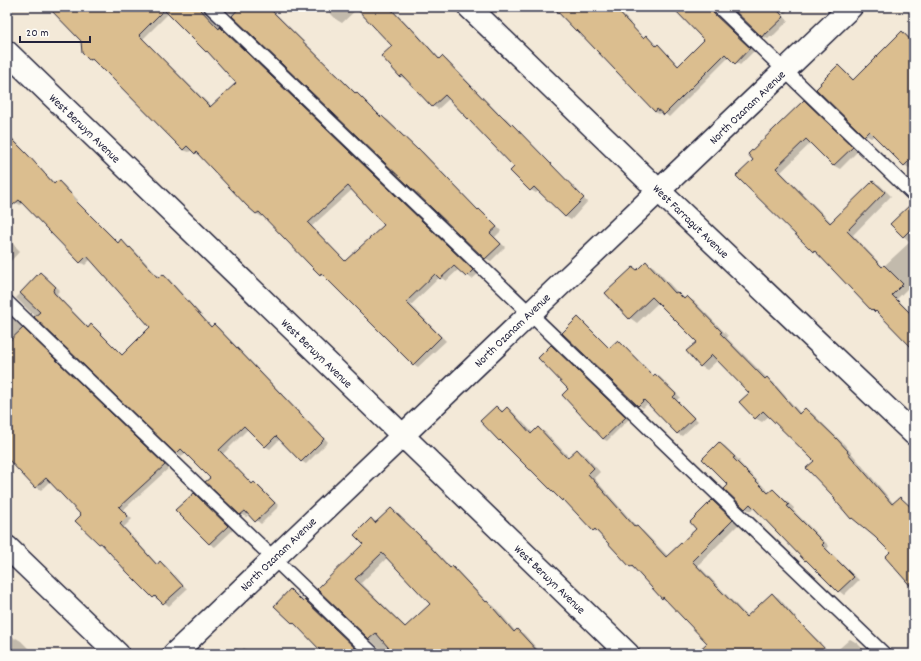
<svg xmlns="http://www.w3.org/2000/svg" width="921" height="661" viewBox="0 0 921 661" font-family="Dekko,sans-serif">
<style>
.shadow{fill:#0003;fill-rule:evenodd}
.building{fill:#dbbe8f;stroke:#22223b;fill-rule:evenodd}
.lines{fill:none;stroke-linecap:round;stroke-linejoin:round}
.lane-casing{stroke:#22223b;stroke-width:16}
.street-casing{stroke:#22223b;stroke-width:25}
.lane{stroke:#fdfcf7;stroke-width:13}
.street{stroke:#fdfcf7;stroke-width:22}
.labels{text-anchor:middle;stroke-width:3;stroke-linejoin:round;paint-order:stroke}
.street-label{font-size:12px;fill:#22223b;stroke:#fdfcf7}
</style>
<rect width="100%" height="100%" fill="#f3e9d8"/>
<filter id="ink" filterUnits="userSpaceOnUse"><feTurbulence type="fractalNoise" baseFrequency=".025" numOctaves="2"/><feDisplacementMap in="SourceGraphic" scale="8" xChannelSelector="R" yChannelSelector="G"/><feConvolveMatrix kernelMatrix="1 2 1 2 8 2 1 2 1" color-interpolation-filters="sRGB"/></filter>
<g filter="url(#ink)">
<!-- shadow -->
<g class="shadow">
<path d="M50 7H209L208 9 210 17 478 274 472 279 459 269 446 281 440 277 411 305 446 341 418 367 413 364 325 277 320 274 263 215 262 217 257 214 248 205 200 156 192 150 189 152 183 150 96 62 89 59 82 41ZM169 13 206 51 210 53 237 83 212 107 143 39ZM353 189 385 225 346 262 312 226Z"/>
<polygon points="224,7 269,7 356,93 361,96 382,117 388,120 418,150 423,152 479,211 484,213 501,231 495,237 505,247 491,261 485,258"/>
<polygon points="324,7 390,7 410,28 415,31 440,59 442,57 447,60 500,115 506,118 587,202 588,201 571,220 566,217 539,191 536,193 531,190 512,171 515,167 450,98 438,109 433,106 406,78 405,79 400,76 394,46 358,8 342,23 337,20"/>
<polygon points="555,7 614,7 631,23 602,52"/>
<polygon points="690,7 708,7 754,51 740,65 729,57 669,117 662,111 659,114 655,112 653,44 662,48 679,66 706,40"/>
<polygon points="738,7 792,7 783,15 788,21 772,37 771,36 768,39 762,36"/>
<polygon points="902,32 908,36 914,42 914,166 911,169 904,165 875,135 871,138 865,135 838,66 844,70 854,80"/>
<polygon points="804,102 811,105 858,151 840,169 833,165 811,143 781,172 832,223 873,182 880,185 891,196 853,235 883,267 910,242 891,224 914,213 914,282 897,299 914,316 914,346 880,314 872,309 819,255 813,251 755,160"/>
<polygon points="7,132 55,184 58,182 63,184 76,198 78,200 77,202 119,243 121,241 135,251 160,278 163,275 168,278 212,327 215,325 219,328 328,442 306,464 301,461 280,439 270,449 265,446 248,429 223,454 253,484 254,483 259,486 279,506 261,524 249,514 246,517 241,514 211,478 186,452 182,456 177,453 16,298 41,273 45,276 60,290 57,293 59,297 89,328 92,325 96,328 123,356 152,327 91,259 85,265 80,262 23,203 20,205 15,202 7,193"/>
<polygon points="7,238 20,251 7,265"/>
<polygon points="647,263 654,267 678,293 686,299 687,297 694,301 728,336 727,338 768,379 774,383 801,414 805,409 812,413 844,444 894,504 900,498 914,509 914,589 891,552 875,536 852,518 836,498 815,462 769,416 762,422 755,418 751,393 718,360 707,370 700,366 698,342 659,302 637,323 630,318 606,293 638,271"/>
<polygon points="7,313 169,468 123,510 132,519 124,527 158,565 161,563 165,565 187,589 169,606 160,599 158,600 154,597 128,572 105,547 100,543 82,515 50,481 41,490 36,487 10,460 8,462 7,461"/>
<polygon points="578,318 583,321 610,349 618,341 622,344 654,376 656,375 660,377 680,397 677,400 698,421 682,436 678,434 648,403 643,408 638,405"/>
<polygon points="551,346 629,419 607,441 603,439 564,395 570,389"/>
<polygon points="497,407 503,411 507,409 514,413 533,433 538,428 545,432 569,457 577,450 584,454 600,472 594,478 638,528 643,531 668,556 698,529 713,501 719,505 739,524 698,565 748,617 772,594 779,598 803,626 821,643 810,654 712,654 708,643 667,601 662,598 638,571 631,567 600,534 593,530 568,503 562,500 504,443 499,440"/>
<polygon points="719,443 725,446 740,461 739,462 770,493 773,490 779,494 794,508 793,510 829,546 827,549 859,580 844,595 839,591 811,563 806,560 755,507 751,511 745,508 730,485"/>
<polygon points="194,494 199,497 233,530 215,547 210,544 176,510"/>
<path d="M391 509 397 513 426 541 451 568 458 571 487 602 494 606 516 632 518 630 524 634 542 654H381L379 648 318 589 365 544 371 519 377 522ZM388 557 432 604 406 627 361 583Z"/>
<polygon points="291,590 297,594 305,602 312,605 363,654 325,654 299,626 293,623 276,606"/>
<polygon points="7,630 15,639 16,638 21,641 34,654 7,654"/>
<polygon points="850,639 857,643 868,654 833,654"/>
<polygon points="236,648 241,651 244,648 252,654 228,654"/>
<polygon points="914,650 914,654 910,654"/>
</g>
<!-- building -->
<g class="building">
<path d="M48 7H198L219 29 220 27 473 270 466 277 454 266 440 279 435 274 406 302 441 337 413 365 321 273 320 275 310 265 259 212 256 214 247 206 196 152 195 154 187 146 183 150 104 70H103L92 59 89 60 82 53 81 41ZM164 10 206 52 207 51 236 83 210 107 139 35ZM348 186 384 225 345 261 308 223Z"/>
<polygon points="240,7 268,7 355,93 356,92 381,117 382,116 417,149 418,148 478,210 479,209 497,227 490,233 501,244 485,259 232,16"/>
<polygon points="355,7 389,7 409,28 410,27 439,59 442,56 499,115 500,114 511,125 512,124 584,198 565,217 534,187 530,191 510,171 514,167 445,95 432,107 402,75 400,77 381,56 392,46"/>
<polygon points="553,7 614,7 643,38 646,35 656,46 658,44 678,66 704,40 672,7 711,7 713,13 750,48 735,64 725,54 664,115 657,109 655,112 577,30 576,31"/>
<polygon points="731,7 774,7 784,17 766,34 765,33 762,37"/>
<polygon points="902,31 914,44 914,156 904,166 869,131 864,136 816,89 821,84 820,83 838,65 853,80"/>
<polygon points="804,100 853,147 833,166 806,139 776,168 830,223 873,181 885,192 847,231 882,267 884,265 903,284 892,295 914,317 914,350 876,311 875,312 872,309 871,310 814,250 813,252 736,176 753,160 748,154"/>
<polygon points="7,134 28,155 54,184 58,180 71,194 74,197 73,198 118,243 121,239 129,248 130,247 158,278 163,274 211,327 214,324 324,439 301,462 276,436 265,447 244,426 219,450 252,484 254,482 275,503 255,522 245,511 240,515 205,482 210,478 181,449 176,454 34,317 40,312 20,293 40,272 56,287 53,290 54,293 88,328 91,324 122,355 150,327 87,256 80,263 19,200 7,210"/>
<polygon points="912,203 914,203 914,226 903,237 890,224"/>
<polygon points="646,261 675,293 677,292 684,299 687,296 722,332 720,333 765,379 767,377 799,414 805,408 837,439 848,451 847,452 892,504 900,497 914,510 914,590 885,557 890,552 875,537 852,518 851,519 834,499 835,498 806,468 814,461 763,411 755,419 739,402 749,393 712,355 700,367 686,351 697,342 652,297 629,319 605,293 633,267 637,270"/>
<polygon points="578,317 609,348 618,340 653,376 655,374 676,394 673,397 694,418 677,434 644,400 638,406 562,333"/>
<polygon points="23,328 165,465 119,507 128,516 120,524 157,565 160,561 183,586 163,604 155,596 153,598 127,572 101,543 99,544 75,521 81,515 46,478 35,488 7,458 7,343"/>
<polygon points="551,345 626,417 603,439 562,395 568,389 538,358"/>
<polygon points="496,406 502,412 507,407 531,434 538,427 567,458 577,449 594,468 588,474 635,527 637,526 666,557 696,529 690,522 712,500 733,520 692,561 746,617 772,593 799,623 799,622 830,654 695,654 707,643 663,597 662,599 632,566 630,567 595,529 593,531 563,499 562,501 531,470 530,470 500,440 499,441 480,421"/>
<polygon points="719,442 735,457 733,458 768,493 773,489 789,505 787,506 824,543 822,545 854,577 838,592 806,560 805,561 750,504 745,509 724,489 728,485 702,459"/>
<polygon points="194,493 228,526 209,544 175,510"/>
<path d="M391 508 420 536 450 568 452 566 486 602 487 601 514 632 517 629 540 654H394L376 633 369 639 317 589 363 544 354 535 371 518 375 523ZM382 553 430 604 405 627 355 579Z"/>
<polygon points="290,589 303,602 305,600 358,651 355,654 324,654 293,622 292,623 274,606"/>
</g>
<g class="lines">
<defs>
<g id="lane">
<polyline points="211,7 884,654"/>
<polyline points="719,7 914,195"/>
<polyline points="7,302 373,654"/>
</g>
<g id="street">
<polyline points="469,7 659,191 914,434"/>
<polyline points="7,52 628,654"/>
<polyline points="7,547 118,654"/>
<polyline points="174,654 851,7"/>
</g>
</defs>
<!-- lane casing -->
<use href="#lane" class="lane-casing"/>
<!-- street casing -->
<use href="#street" class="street-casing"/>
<!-- lane -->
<use href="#lane" class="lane"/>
<!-- street -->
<use href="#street" class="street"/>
</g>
</g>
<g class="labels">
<!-- street labels -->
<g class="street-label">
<text transform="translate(747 107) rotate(-44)" y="4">North Ozanam Avenue</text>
<text transform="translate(85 128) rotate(44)" y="4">West Berwyn Avenue</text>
<text transform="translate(691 221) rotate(44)" y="4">West Farragut Avenue</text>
<text transform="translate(512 330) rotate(-44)" y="4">North Ozanam Avenue</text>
<text transform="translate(317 353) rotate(44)" y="4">West Berwyn Avenue</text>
<text transform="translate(278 554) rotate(-44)" y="4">North Ozanam Avenue</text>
<text transform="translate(550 579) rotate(44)" y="4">West Berwyn Avenue</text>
</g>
</g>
<!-- margin -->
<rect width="921" height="661" fill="none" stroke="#fdfcf7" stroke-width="24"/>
<rect x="12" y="12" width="897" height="637" fill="none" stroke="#22223b" stroke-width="1.5" filter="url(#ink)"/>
<!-- scale -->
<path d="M20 36v6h70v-6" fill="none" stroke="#22223b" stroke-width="2"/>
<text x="26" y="36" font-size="12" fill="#22223b" stroke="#fdfcf7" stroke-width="3" paint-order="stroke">20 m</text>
</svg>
